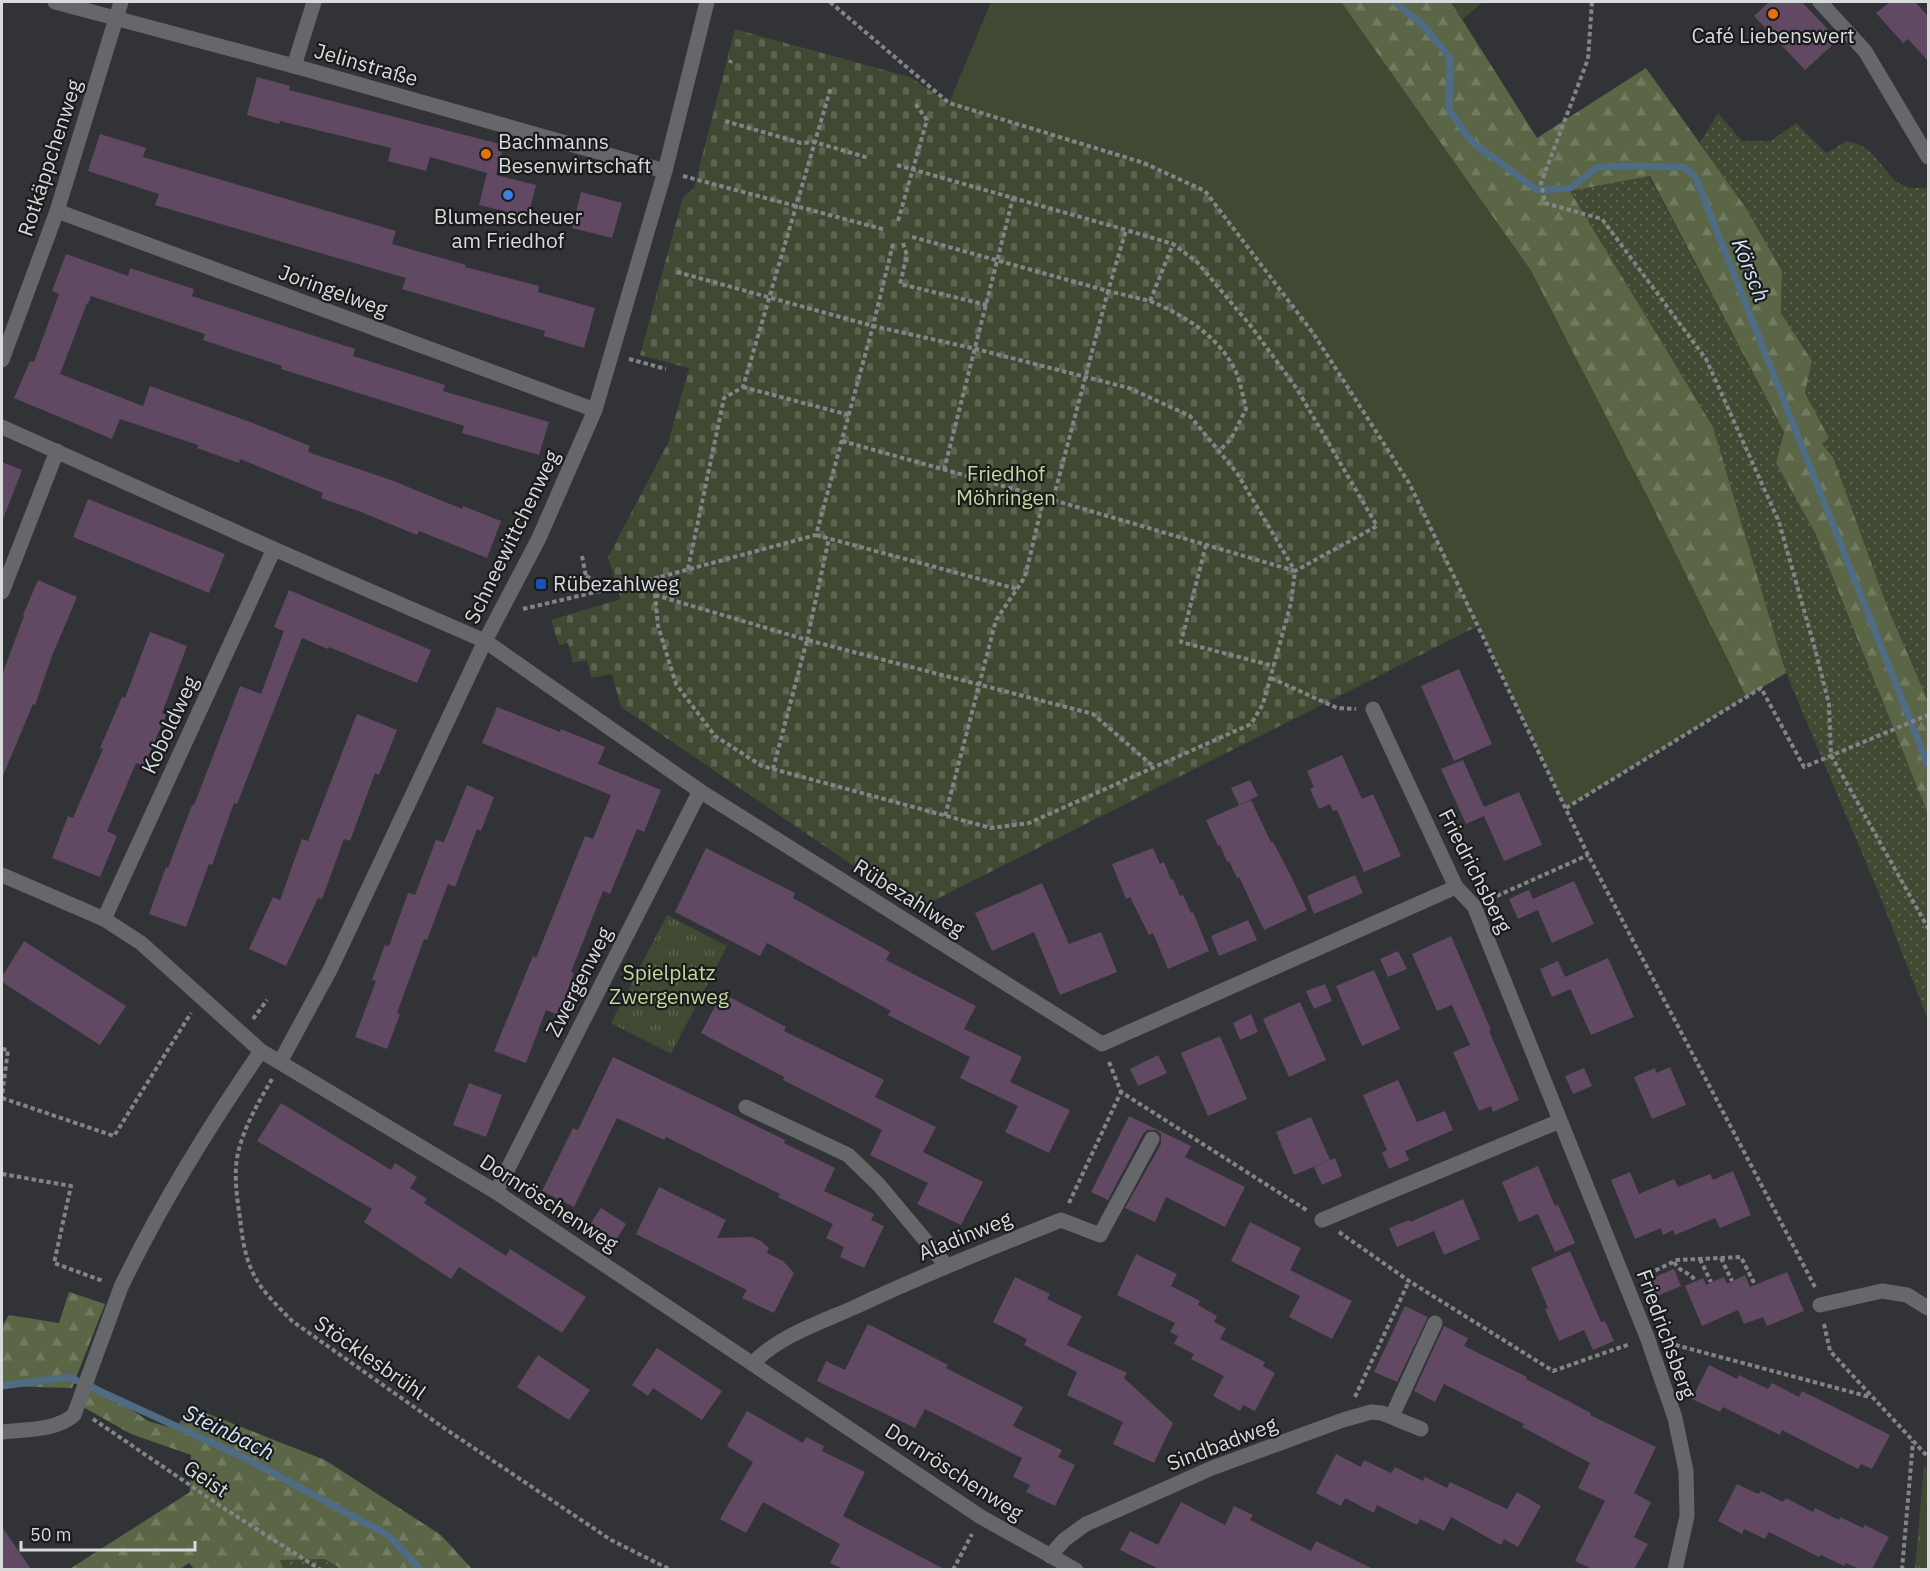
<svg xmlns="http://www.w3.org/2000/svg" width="1930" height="1571" viewBox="0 0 1930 1571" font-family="'IBM Plex Sans',sans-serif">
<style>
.grass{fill:url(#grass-dots)}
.forest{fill:url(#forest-firs)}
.cemetery{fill:url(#cemetery-stones)}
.park{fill:url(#park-tufts)}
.garden{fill:#414933}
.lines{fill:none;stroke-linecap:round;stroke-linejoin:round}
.stream{stroke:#506b84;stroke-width:7}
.building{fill:#614964}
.path{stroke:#828487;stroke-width:4;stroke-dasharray:4.5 3;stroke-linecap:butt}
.minor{stroke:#65676b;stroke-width:15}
.food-dot{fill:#e8710a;stroke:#1a1b1c;stroke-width:2}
.shop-dot{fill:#3f7fe0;stroke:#1a1b1c;stroke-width:2}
.transit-dot{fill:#1a4fb4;stroke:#1a1b1c;stroke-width:2}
.labels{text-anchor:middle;stroke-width:4.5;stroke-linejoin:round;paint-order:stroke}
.poi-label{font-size:21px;fill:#d8dadc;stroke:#1a1b1c}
.street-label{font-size:21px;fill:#d8dadc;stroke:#1a1b1c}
.park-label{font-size:21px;fill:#c2d89d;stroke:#1a1b1c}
.water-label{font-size:22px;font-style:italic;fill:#d3e6f9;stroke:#1a1b1c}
</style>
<defs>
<pattern id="grass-dots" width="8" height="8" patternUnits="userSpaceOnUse" patternTransform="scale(1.5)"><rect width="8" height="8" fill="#414933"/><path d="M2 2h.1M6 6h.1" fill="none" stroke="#5c6350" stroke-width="1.8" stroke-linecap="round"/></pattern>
<pattern id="forest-firs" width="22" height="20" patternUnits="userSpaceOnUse" patternTransform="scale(1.5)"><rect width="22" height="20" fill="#5a6646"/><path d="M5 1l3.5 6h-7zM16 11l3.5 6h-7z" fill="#717b60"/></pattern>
<pattern id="cemetery-stones" width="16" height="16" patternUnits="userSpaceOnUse" patternTransform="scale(1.5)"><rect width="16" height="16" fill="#414933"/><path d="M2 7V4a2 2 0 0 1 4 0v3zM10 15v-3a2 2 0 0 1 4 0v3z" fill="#5c6350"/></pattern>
<pattern id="park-tufts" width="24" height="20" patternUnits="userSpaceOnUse" patternTransform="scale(1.5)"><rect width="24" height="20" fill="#414933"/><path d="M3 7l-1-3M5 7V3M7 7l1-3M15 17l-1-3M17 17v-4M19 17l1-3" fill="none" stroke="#5c6350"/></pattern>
</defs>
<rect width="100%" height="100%" fill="#313336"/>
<!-- grass -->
<g class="grass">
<path d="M1718 113 1742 141H1771L1796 123 1826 153 1847 141C1853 143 1860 144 1865 148 1889 166 1891 194 1928 187V701L1887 606 1833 457 1822 444 1829 438 1805 393 1812 361 1781 313 1782 271 1746 208 1700 143Z"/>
<polygon points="1649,176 1784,432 1776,463 1815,533 1928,814 1928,1020 1880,896 1786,673 1713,427 1570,191"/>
<polygon points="325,1559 341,1569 284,1569 280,1560"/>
</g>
<!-- forest -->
<g class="forest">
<polygon points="1341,2 1451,2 1537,138 1646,68 1746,208 1782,271 1781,313 1812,361 1805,393 1829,438 1822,444 1833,457 1887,606 1928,701 1928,814 1815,533 1776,463 1784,432 1650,176 1570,191 1713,427 1786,673 1746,697 1652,506 1531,271"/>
<polygon points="69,1292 105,1304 72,1388 2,1386 2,1326 9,1315 59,1323"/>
<polygon points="90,1381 148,1421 175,1429 191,1407 325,1460 441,1535 472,1569 341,1569 325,1559 280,1560 284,1570 194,1569 189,1563 180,1569 68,1570 190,1492 191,1455 131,1434 83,1407"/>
</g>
<!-- cemetery -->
<polygon class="cemetery" points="735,29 910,77 949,103 1144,163 1205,191 1313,333 1409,483 1478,626 917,909 621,707 612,674 591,678 587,660 573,663 568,643 559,645 551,620 621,599 608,557 668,443 689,368 640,355 683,197 694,188"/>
<!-- park -->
<g class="park">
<polygon points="667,915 727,946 671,1054 611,1023"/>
<polygon points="1924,1465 1928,1471 1928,1569 1915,1569"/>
</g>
<!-- garden -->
<g class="garden">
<polygon points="991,2 1341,2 1531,271 1652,506 1746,697 1566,808 1409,483 1313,333 1205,191 1144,163 949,103"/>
<polygon points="1451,2 1483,2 1462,20"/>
</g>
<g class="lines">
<!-- stream -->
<g class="stream">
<polyline points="1395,2 1423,25 1450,58 1449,110 1472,142 1537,190 1570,188 1598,167 1623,166 1683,167 1695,176 1928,765"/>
<polyline points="2,1386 69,1377 245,1458 388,1535 421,1570"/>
</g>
</g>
<!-- building -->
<g class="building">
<polygon points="1769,2 1802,2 1838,40 1805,70 1754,16"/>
<polygon points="1890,2 1915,2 1929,17 1929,62 1908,39 1903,43 1876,13"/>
<polygon points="257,77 290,86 289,90 504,145 496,175 536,185 528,217 479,205 487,173 430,157 426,171 388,161 391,148 280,121 279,124 247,115"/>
<polygon points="100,134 146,148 143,157 396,231 392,244 466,265 465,267 539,286 538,292 595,308 584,348 544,336 545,331 402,289 406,278 155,205 159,194 88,171"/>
<polygon points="581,192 622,203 612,238 572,228"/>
<polygon points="66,254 128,276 130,268 194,289 192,296 355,349 353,356 445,385 443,391 549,422 539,455 462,433 464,426 281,369 282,366 203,340 205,334 91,296 88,304 87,303 60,374 143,406 150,386 253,423 310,446 308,452 391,480 462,509 463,506 501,521 487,558 419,531 417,535 361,512 321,498 323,493 240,459 239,463 197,448 198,445 120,419 112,439 14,398 30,361 34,362 59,294 52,291"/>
<polygon points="2,462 22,470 3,519 2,519"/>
<polygon points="88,499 225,554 209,593 73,537"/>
<polygon points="38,580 77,597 52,656 35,705 33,704 2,778 2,675 24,616 23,615"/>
<polygon points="289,590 431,650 417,683 329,647 328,649 302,638 237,804 234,803 212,865 209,864 186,927 149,914 166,867 168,868 192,805 194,805 240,686 261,694 284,631 274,627"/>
<polygon points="150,632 187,646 162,713 166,715 144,766 136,763 107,831 117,836 100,877 52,858 68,816 73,818 103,749 100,748 122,697 125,698"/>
<polygon points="1459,669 1492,744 1454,761 1421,686"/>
<polygon points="497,707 560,732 561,729 605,747 598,764 661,790 644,832 637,829 610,894 603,891 571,972 574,973 558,1015 546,1010 526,1063 494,1051 533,956 536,958 585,836 593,839 611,795 482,743"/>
<polygon points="357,714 397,730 379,775 375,773 350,841 344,839 322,899 318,898 286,966 249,949 273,897 280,900 302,839 308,841"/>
<polygon points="1342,755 1362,799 1373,794 1401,856 1364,872 1337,810 1333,811 1330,804 1319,809 1310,789 1314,787 1307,771"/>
<polygon points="1463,760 1484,807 1519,792 1542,845 1504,861 1484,816 1466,824 1441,769"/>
<polygon points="1250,780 1258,796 1239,805 1231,788"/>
<polygon points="467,785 494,797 481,831 477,829 455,887 448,884 427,940 424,939 397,1013 400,1014 387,1049 355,1037 376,981 372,980 385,945 389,946 408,893 415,895 436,840 444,842"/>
<polygon points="1251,800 1271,842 1273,842 1291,876 1307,910 1264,930 1239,877 1237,878 1229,861 1227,862 1220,845 1218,846 1206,820"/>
<polygon points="706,848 795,893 793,898 890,952 886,960 976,1006 964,1029 1022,1057 1010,1082 1070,1110 1049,1153 1005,1132 1018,1106 960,1078 970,1057 888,1015 891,1011 767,943 760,956 675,912"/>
<polygon points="1153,848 1160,864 1164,862 1171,880 1173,879 1180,896 1183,895 1191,913 1193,912 1209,951 1168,969 1153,933 1149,935 1130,897 1126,899 1112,864"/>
<polygon points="1355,875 1363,893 1314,914 1307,896"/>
<polygon points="1574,881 1594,924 1552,943 1533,899"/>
<polygon points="1042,883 1069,944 1101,932 1117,972 1060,995 1034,932 992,951 975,913"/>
<polygon points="1529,890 1538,910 1518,919 1509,899"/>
<polygon points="1248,920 1257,940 1219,956 1211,936"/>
<polygon points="1451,936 1491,1030 1489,1031 1519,1100 1493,1112 1491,1106 1479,1111 1453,1052 1470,1045 1452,1005 1437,1011 1412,954"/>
<polygon points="24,941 126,1006 100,1045 2,982 2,977"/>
<polygon points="1398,951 1407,969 1388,977 1380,959"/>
<polygon points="1608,958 1634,1017 1591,1035 1569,986 1571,989 1552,997 1540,969 1558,961 1565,977"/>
<polygon points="1374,970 1400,1029 1362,1046 1336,986"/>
<polygon points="1325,984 1332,1001 1314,1009 1306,991"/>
<polygon points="722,993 786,1027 784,1031 884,1080 875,1097 936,1127 923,1152 983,1182 961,1225 917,1204 928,1183 870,1155 882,1130 783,1080 784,1077 701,1033"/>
<polygon points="1300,1002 1326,1060 1289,1077 1263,1019"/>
<polygon points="1251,1014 1258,1032 1240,1040 1233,1023"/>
<polygon points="1220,1036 1247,1099 1208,1116 1181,1053"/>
<polygon points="1158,1055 1167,1073 1138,1086 1130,1069"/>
<polygon points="613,1057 722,1109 785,1140 784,1143 835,1168 824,1191 874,1214 871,1220 884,1226 864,1268 840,1257 844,1247 826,1238 833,1224 778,1197 780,1194 666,1137 664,1140 617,1118 574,1207 542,1191 573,1128 578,1130"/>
<polygon points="1670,1067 1686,1105 1652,1119 1634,1077 1655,1068 1656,1073"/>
<polygon points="1584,1068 1592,1086 1573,1094 1565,1076"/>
<polygon points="1398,1080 1417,1122 1445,1111 1453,1130 1405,1151 1409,1160 1389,1169 1382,1153 1387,1150 1363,1095"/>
<polygon points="469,1083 502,1095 486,1137 453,1125"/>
<polygon points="281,1103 391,1170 395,1163 417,1177 410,1188 427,1199 424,1203 506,1256 510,1249 586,1297 562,1333 459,1267 451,1279 364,1222 372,1209 257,1141"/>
<polygon points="1129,1116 1191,1146 1185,1157 1245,1187 1225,1227 1166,1197 1155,1222 1125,1208 1161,1144 1161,1134 1156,1130 1147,1130 1143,1134 1108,1200 1091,1192"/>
<polygon points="1311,1117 1330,1160 1294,1175 1276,1132"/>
<polygon points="1335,1158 1342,1176 1322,1185 1314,1167"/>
<polygon points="1538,1166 1555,1206 1558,1205 1575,1243 1555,1252 1538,1214 1519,1222 1502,1182"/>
<polygon points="1733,1171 1751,1215 1720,1228 1715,1218 1675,1235 1673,1230 1663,1235 1661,1228 1635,1239 1611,1180 1630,1172 1639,1194 1674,1179 1678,1187 1710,1174 1713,1180"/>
<polygon points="659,1187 726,1220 717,1238 752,1237 761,1241 769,1248 767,1253 783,1261 794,1273 774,1313 742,1298 747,1290 636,1234"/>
<polygon points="1463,1199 1480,1239 1444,1255 1434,1231 1397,1247 1389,1228 1409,1220 1410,1222"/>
<polygon points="601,1208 626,1224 616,1240 591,1223"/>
<polygon points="1250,1222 1301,1248 1290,1270 1352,1301 1332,1339 1289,1317 1300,1296 1231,1261"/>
<polygon points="1570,1251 1601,1322 1605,1321 1614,1341 1593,1350 1584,1330 1559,1341 1545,1309 1548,1308 1531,1268"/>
<polygon points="1136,1254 1177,1274 1171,1286 1200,1301 1198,1305 1217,1316 1214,1322 1226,1328 1220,1339 1265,1362 1263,1366 1275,1373 1255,1411 1243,1405 1240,1411 1213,1396 1224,1376 1191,1359 1194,1354 1174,1344 1178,1336 1170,1332 1175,1323 1117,1295"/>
<polygon points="1674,1269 1681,1286 1652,1298 1645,1281"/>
<polygon points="1787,1272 1804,1311 1767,1326 1763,1317 1744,1324 1738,1310 1702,1326 1685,1286 1703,1278 1706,1285 1724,1277 1727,1284 1745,1275 1750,1287"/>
<polygon points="1015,1277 1050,1294 1047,1299 1082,1316 1067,1345 1127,1373 1124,1378 1173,1423 1154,1463 1113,1444 1123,1422 1067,1395 1077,1372 1024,1345 1027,1339 993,1322"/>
<polygon points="1405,1306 1428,1317 1397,1382 1374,1372"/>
<polygon points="868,1324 948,1365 946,1368 1023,1407 1013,1426 1062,1450 1058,1457 1075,1465 1055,1506 1026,1492 1030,1485 1013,1477 1022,1458 925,1409 915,1428 817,1381 826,1361 845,1370"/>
<polygon points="1444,1326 1468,1338 1464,1346 1527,1377 1526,1379 1591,1413 1590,1415 1656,1447 1634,1493 1651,1502 1634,1537 1648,1544 1634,1569 1592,1569 1575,1561 1605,1501 1578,1488 1590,1463 1522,1427 1524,1424 1444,1384 1435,1402 1414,1391"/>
<polygon points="657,1348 722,1391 702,1420 653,1388 648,1396 632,1385"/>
<polygon points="538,1355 590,1390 569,1420 517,1387"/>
<polygon points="1709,1365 1737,1379 1739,1375 1768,1389 1772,1383 1799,1397 1802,1391 1890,1435 1872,1469 1861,1464 1858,1469 1782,1430 1780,1435 1723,1407 1720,1412 1692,1399"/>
<polygon points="747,1411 803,1443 806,1437 824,1446 822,1451 865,1472 843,1516 944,1569 843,1569 830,1563 840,1544 763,1502 746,1533 720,1519 753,1462 727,1446"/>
<polygon points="1336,1454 1361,1467 1364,1460 1391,1473 1395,1467 1423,1481 1425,1477 1447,1488 1450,1482 1507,1509 1517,1492 1541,1506 1518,1547 1504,1539 1501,1545 1451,1517 1444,1531 1420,1519 1417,1525 1377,1505 1374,1513 1345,1498 1341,1506 1316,1493"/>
<polygon points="1737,1484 1758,1494 1761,1491 1783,1502 1786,1498 1813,1512 1815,1508 1839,1520 1840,1517 1863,1528 1865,1525 1889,1537 1872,1569 1859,1569 1846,1563 1844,1566 1821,1555 1819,1557 1769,1532 1765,1539 1744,1529 1742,1534 1718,1521"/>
<polygon points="1181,1502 1225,1525 1234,1506 1253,1515 1250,1520 1311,1551 1316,1541 1373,1569 1159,1569 1120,1550 1130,1531 1158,1545"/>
<polygon points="2,1527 31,1569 2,1569"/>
</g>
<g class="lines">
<!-- path -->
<g class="path">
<polyline points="830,2 949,103 1144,163 1205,191 1313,333 1409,483 1588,855 1815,1287"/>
<polyline points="1592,2 1588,59 1541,183 1545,203 1602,219 1706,359 1779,522 1815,649 1829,704 1831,755 1928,928"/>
<polyline points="730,63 731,60"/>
<polyline points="725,121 801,143 814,142 869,158"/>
<polyline points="897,165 1126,230 1108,291 1150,301 1173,244"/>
<polyline points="683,176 886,230"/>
<polyline points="898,221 927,120 914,102"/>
<polyline points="903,243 907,255 900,284 987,305"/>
<polyline points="893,244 873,326 816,535 660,577 655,595 658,626 676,684 715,736 762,766 991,828 1029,823 1251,724 1263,704 1291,603 1295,571 1053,500 1108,291 909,236"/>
<polyline points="677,272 873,326 976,349 1129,388 1190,416 1237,473 1295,571 1377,526 1297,389 1250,325 1197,262 1173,244 1126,230"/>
<path d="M1150 301C1184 315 1220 337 1236 372 1241 384 1243 397 1246 409L1231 439 1219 451"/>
<polyline points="629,359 666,369"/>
<polyline points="743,387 849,415"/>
<polyline points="842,441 1053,500"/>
<polyline points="944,470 1013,198"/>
<polyline points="816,535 1017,589"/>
<polyline points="1206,545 1181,642 1274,666"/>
<polyline points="582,556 589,593"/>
<polyline points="688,569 724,398 743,387 831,87"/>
<polyline points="586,576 611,588"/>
<polyline points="655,595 807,640 829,538"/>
<polyline points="523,609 660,577"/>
<polyline points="1271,678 1337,708 1356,709"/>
<polyline points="773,769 807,640 1093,714 1154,767"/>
<polyline points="1566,808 1761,688 1804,767 1928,715"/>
<polyline points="945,816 996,620 1025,577 1044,497"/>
<polyline points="1490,899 1588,855"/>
<polyline points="253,1019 267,1000"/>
<polyline points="2,1049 8,1050 2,1096"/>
<polyline points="1109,1062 1121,1092 1308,1211"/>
<path d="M272 1079C258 1103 242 1130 237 1158 234 1178 237 1198 240 1218 242 1237 245 1258 254 1275 263 1293 279 1307 292 1321L444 1428 611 1540 671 1570"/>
<polyline points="2,1098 114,1136 191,1013"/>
<polyline points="2,1174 71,1186 54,1263 103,1281"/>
<polyline points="1069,1203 1121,1092"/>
<polyline points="1339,1232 1409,1281 1553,1371 1630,1344"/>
<polyline points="1721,1258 1732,1281"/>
<polyline points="1700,1259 1711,1282"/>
<path d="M1674 1262C1681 1274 1690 1271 1695 1281"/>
<polyline points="1642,1277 1677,1260 1741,1257 1755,1285"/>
<polyline points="1824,1324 1830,1351 1928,1457"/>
<polyline points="1668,1343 1870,1397"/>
<polyline points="1355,1397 1409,1281"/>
<polyline points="93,1419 225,1509 321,1570"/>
<polyline points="953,1570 972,1534"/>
<polyline points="1902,1570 1913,1441"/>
</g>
<!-- minor -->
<g class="minor">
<polyline points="55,2 294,66 665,171"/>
<polyline points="1820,2 1865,51 1928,157"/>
<polyline points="294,66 314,2"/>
<polyline points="57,211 595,410"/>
<polyline points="2,360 57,211 121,2"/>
<polyline points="2,427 274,549 485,641 700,791 1102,1044 1456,887"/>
<polyline points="2,592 57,451"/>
<polyline points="1373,709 1456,887 1474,906 1647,1337 1675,1418 1686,1471 1687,1516 1675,1570"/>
<polyline points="2,875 104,919 141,943 261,1051 496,1192 981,1517 1076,1570"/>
<polyline points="104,919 274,549"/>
<polyline points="280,1062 330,970 485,641 539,538 595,410 665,171 707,2"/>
<polyline points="746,1107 848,1155 879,1185 946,1265"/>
<polyline points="496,1192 700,791"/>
<polyline points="1322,1220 1560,1121"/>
<polyline points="1820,1305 1882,1291 1907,1295 1928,1308"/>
<path d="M753 1363C779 1336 819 1323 853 1308 921 1276 991 1248 1061 1220L1100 1235 1152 1139"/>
<polyline points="1392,1416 1435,1323"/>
<path d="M2 1432C26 1429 55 1431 74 1415L121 1287C161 1204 209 1126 261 1051"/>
<polyline points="1050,1556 1064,1540 1086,1524 1212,1468 1343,1420 1371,1412 1382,1413 1421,1429"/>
</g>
</g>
<!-- markers -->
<g class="food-dot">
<circle cx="1773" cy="14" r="6"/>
<circle cx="486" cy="154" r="6"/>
</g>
<circle class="shop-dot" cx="508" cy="195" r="6"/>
<rect class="transit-dot" x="535" y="578" width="12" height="12" rx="3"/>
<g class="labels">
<!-- poi labels -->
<g class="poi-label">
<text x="1773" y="43">Café Liebenswert</text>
<text x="498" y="149" text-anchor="start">Bachmanns<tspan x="498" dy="24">Besenwirtschaft</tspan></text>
<text x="508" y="224">Blumenscheuer<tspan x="508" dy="24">am Friedhof</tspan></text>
<text x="553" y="591" text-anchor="start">Rübezahlweg</text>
</g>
<!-- street labels -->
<g class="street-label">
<text transform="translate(366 65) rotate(16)" y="7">Jelinstraße</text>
<text transform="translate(50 158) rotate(-72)" y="7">Rotkäppchenweg</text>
<text transform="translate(333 291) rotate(20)" y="7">Joringelweg</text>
<text transform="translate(512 537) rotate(-64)" y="7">Schneewittchenweg</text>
<text transform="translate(170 725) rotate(-65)" y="7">Koboldweg</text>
<text transform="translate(1475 871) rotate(63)" y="7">Friedrichsberg</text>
<text transform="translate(909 898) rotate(32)" y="7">Rübezahlweg</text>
<text transform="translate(579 982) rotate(-63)" y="7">Zwergenweg</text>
<text transform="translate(549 1203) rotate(33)" y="7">Dornröschenweg</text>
<text transform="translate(965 1236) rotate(-22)" y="7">Aladinweg</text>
<text transform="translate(1666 1334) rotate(70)" y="7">Friedrichsberg</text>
<text transform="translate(370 1358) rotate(35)" y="7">Stöcklesbrühl</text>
<text transform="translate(1222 1444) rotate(-21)" y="7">Sindbadweg</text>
<text transform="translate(954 1472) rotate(33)" y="7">Dornröschenweg</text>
<text transform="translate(206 1479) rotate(34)" y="7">Geist</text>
</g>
<!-- park labels -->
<g class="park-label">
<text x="1006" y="481">Friedhof<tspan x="1006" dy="24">Möhringen</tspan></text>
<text x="669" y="980">Spielplatz<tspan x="669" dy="24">Zwergenweg</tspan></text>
</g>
<!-- water labels -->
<g class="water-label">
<text transform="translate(1751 270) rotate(68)" y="8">Körsch</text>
<text transform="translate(229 1432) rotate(26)" y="8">Steinbach</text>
</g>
</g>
<!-- border -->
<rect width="1930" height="1571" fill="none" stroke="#d8dadc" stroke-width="6"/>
<!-- scale -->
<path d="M21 1541v9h174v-9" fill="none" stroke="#d8dadc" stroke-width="3"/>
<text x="30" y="1541" font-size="18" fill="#d8dadc" stroke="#1a1b1c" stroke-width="4.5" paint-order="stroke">50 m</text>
</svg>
